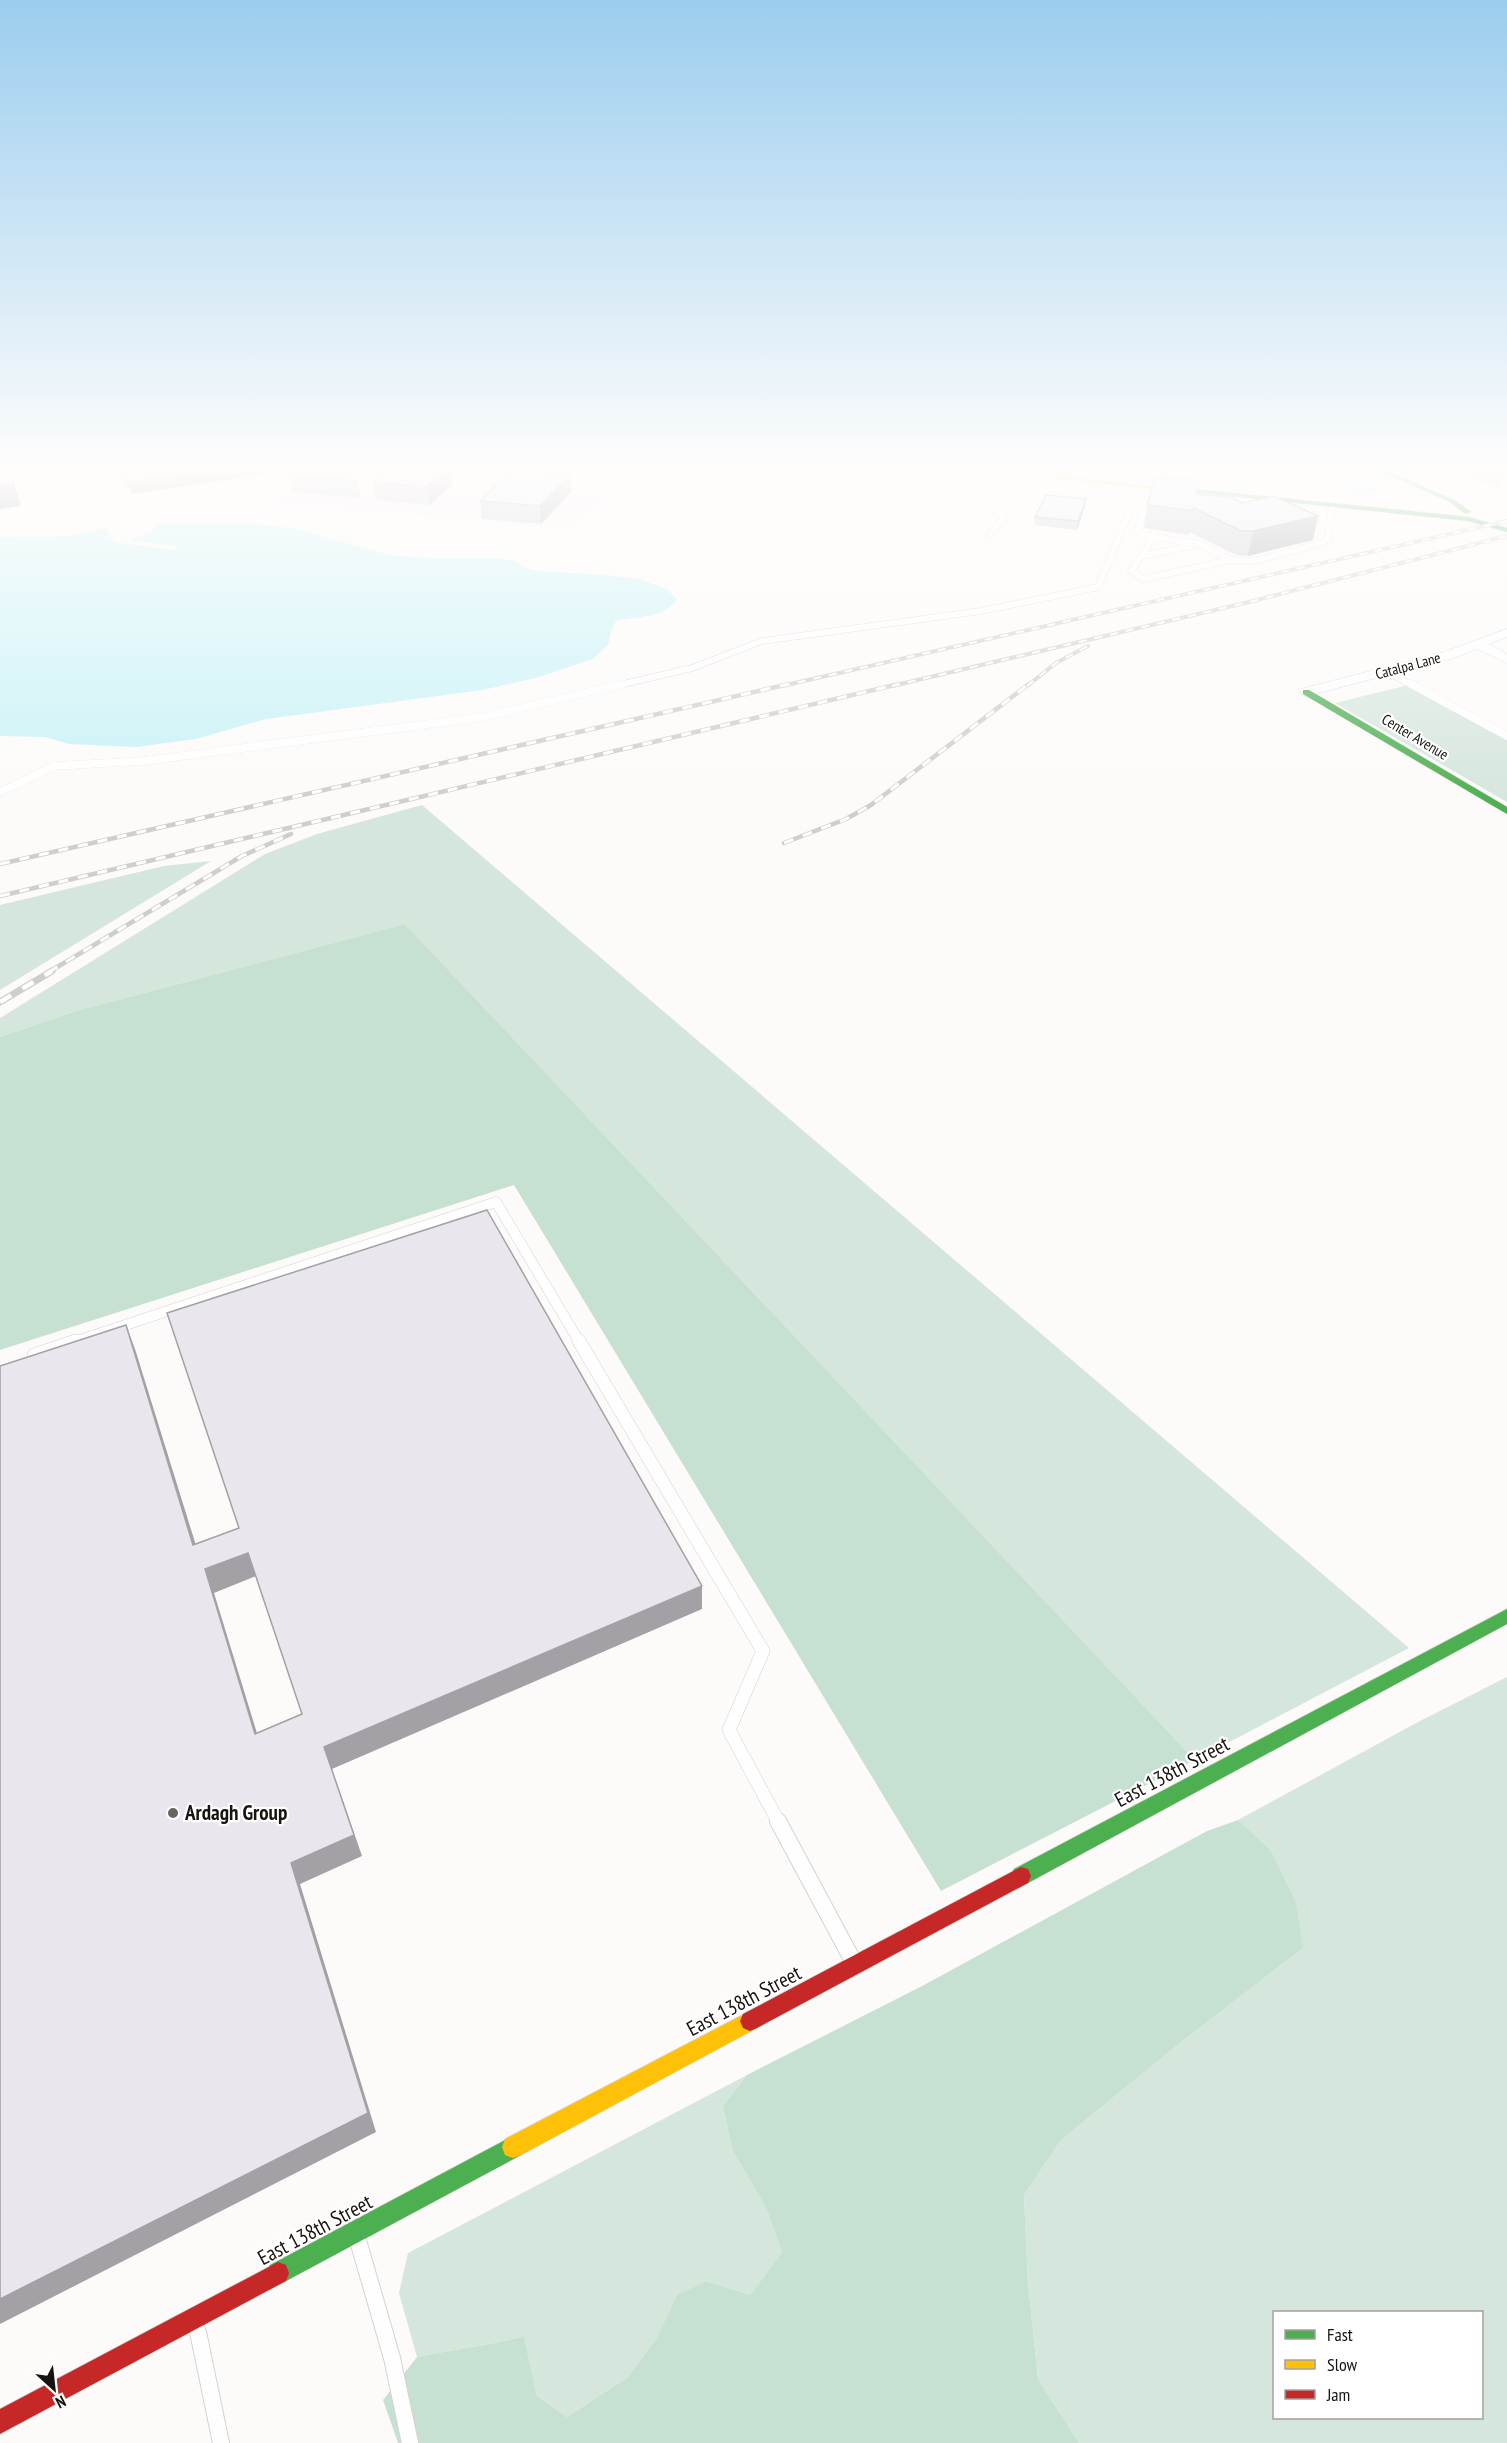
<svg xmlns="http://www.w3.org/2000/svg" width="1507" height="2443" viewBox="0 0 1507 2443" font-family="'PT Sans Narrow',sans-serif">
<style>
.education{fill:#f8eff3}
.green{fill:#d5e6dc;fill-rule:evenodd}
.forest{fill:#c6e1d2}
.water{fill:#c8f2f7}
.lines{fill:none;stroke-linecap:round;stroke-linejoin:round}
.lane-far4-casing{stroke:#d6d2cf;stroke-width:7}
.lane-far3-casing{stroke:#d6d2cf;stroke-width:8}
.lane-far2-casing{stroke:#d6d2cf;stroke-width:11}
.lane-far1-casing{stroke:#d6d2cf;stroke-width:14}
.lane-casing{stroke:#d6d2cf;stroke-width:18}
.street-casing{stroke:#d6d2cf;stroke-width:1}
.fast-casing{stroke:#d6d2cf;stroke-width:1}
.slow-casing{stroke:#d6d2cf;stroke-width:1}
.jam-casing{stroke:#d6d2cf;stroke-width:1}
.lane-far4{stroke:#fffefe;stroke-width:6}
.lane-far3{stroke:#fffefe;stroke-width:8}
.lane-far2{stroke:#fffefe;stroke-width:10}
.lane-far1{stroke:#fffefe;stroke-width:13}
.lane{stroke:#fffefe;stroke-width:16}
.street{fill:#fffefe;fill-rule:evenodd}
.fast{fill:#4caf50;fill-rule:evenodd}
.slow{fill:#ffc107;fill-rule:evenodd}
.jam{fill:#c62828;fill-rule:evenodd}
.rail-far2-casing{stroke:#cececd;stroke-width:4}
.rail-far1-casing{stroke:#cececd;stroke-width:4.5}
.rail-casing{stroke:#cececd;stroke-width:7}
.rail-far2{stroke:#fff;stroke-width:2;stroke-dasharray:8;stroke-linecap:butt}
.rail-far1{stroke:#fff;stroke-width:3;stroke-dasharray:10;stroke-linecap:butt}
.rail{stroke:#fff;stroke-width:4.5;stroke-dasharray:13;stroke-linecap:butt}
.wall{fill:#c8c6cc}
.shaded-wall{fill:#a3a1a6}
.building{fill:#e9e6ed;stroke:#a3a1a6;stroke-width:1.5;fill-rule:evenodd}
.poi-dot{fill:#686460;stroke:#fff;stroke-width:2}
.labels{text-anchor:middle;stroke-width:4.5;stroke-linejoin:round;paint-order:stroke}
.far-street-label{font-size:15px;fill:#18130e;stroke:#fff}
.near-street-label{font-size:21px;fill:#18130e;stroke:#fff}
.near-poi-label{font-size:21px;font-weight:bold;fill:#18130e;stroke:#fff;text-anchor:start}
</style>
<rect width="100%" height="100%" fill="#fdfbf9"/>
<!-- education -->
<polygon class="education" points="308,464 539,464 520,484 610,493 568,529 259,501"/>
<!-- green -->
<g class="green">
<polygon points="1408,685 1507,739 1507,802 1335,703"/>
<polygon points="422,805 1409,1648 1195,1760 405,924 76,1011 0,1037 0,1018 265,854 317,834"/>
<polygon points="211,861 0,990 0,905 164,866"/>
<path d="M1507 1677V2443H1079L1038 2379 1028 2283 1024 2195 1061 2140 1180 2043 1303 1948 1270 1849 1238 1820 1418 1722ZM1274 2312H1482V2418H1274Z"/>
<path d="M747 2075 723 2106 732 2149 766 2208 782 2252 750 2295 706 2281 677 2295 656 2339 628 2377 567 2417 537 2396 524 2336C489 2346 453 2349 417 2357L399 2293 408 2253Z"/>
</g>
<!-- forest -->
<g class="forest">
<polygon points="405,924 1195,1760 941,1891 514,1185 0,1350 0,1037 76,1011"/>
<path d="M1238 1820 1270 1849 1296 1903 1303 1948 1180 2043 1061 2140 1024 2195 1028 2283 1038 2379 1079 2443H398L383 2400 417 2357C453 2349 489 2346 524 2336L537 2396 567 2417 628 2377 656 2339 677 2295 706 2281 750 2295 782 2252 766 2208 732 2149 723 2106 747 2075 924 1985 1207 1831Z"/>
</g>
<!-- water -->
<g class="water">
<polygon points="1368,480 1382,487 1380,492 1363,496 1349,494 1351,492 1346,490 1358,481 1363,483"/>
<path d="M247 523 292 528 390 555 429 558H500L517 562 525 568 537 571 606 575 639 579 667 589 677 599C663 620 640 615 616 621L611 631 608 645 593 659 539 677 483 690 266 719 196 739 136 747 69 744 45 737 0 736V537L70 536 105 528 114 542 174 550 178 546 129 540 151 532 157 524Z"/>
</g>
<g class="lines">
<defs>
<g id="lane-far4">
<path d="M412 464 419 469C452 472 494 483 524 464"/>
<polyline points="1151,487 1137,532 1154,537 1131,571 1143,579 1230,560 1253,561 1319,544 1328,539 1332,505"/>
<polyline points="18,490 113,476"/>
<polyline points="785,500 818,464"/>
<polyline points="1465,509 1507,499"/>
<polyline points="990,535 1005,516 989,505 1008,472"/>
<polyline points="1154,537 1200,544 1230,560"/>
<polyline points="1141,556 1191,546"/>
<polyline points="1388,672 1414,686"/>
<polyline points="615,686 692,668 762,641 981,611 1098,587 1141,485"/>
</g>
<g id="lane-far3">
<polyline points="1411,684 1507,736"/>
<polyline points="0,792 54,766 143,761 483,717 622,684"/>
</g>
<polyline id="lane-far2" points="71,1343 496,1202 580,1343"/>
<g id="lane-far1">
<polyline points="579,1341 763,1651 729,1730 779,1823"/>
<polyline points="34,1355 76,1341"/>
</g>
<g id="lane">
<polyline points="778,1821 851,1957"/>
<polyline points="359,2244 392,2358 410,2443"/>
<polyline points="198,2332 221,2443"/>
</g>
<g id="street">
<polygon points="101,464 111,464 132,499 131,501 123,501"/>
<polygon points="1507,629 1507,637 1489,644 1507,654 1507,663 1477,649 1454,658 1306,696 1299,692 1301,689 1444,652"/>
</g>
<g id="fast">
<polygon points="1363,464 1372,464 1454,500 1472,512 1465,514 1450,502"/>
<polygon points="1155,485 1469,517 1507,528 1507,532 1468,521 1153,488"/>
<polygon points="1303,690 1309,690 1507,807 1507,814 1303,694"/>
<polygon points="1507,1609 1507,1624 1028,1883 1021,1885 1014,1883 1011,1876 1014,1869"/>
<polygon points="513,2136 521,2139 524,2147 521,2155 286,2281 278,2284 270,2281 267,2273 270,2265"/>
</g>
<g id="slow">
<polygon points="928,464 952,464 1158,487 1155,489"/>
<polygon points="750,2011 757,2014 760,2021 757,2028 521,2155 513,2158 505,2155 502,2147 505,2139"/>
</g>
<g id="jam">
<polygon points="0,464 14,464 0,468"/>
<polygon points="1021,1867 1028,1869 1031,1876 1028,1883 757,2028 750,2031 743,2028 740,2021 743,2014"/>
<polygon points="278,2262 286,2265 289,2273 286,2281 0,2434 0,2409"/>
</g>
</defs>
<!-- lane-far4 casing -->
<use href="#lane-far4" class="lane-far4-casing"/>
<!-- lane-far3 casing -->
<use href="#lane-far3" class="lane-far3-casing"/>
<!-- lane-far2 casing -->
<use href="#lane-far2" class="lane-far2-casing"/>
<!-- lane-far1 casing -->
<use href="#lane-far1" class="lane-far1-casing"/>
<!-- lane casing -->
<use href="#lane" class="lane-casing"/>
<!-- street casing -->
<use href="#street" class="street-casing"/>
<!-- fast casing -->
<use href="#fast" class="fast-casing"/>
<!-- slow casing -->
<use href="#slow" class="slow-casing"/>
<!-- jam casing -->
<use href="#jam" class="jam-casing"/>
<!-- lane-far4 -->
<use href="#lane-far4" class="lane-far4"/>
<!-- lane-far3 -->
<use href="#lane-far3" class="lane-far3"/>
<!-- lane-far2 -->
<use href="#lane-far2" class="lane-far2"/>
<!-- lane-far1 -->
<use href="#lane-far1" class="lane-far1"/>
<!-- lane -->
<use href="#lane" class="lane"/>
<!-- street -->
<use href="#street" class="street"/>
<!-- fast -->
<use href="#fast" class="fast"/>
<!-- slow -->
<use href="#slow" class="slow"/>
<!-- jam -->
<use href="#jam" class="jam"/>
<defs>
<g id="rail-far2">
<polyline points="782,686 1507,521"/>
<polyline points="892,686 1245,603 1507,536"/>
<polyline points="1027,686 1056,663 1088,646"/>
</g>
<g id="rail-far1">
<polyline points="784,843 846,819 871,805 1029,684"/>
<polyline points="0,864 789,684"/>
<polyline points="0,896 899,684"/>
<polyline points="49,972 242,856 291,834"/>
</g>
<polyline id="rail" points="0,1002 52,971"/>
</defs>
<!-- rail-far2 casing -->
<use href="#rail-far2" class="rail-far2-casing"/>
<!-- rail-far1 casing -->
<use href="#rail-far1" class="rail-far1-casing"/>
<!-- rail casing -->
<use href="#rail" class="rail-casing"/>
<!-- rail-far2 -->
<use href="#rail-far2" class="rail-far2"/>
<!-- rail-far1 -->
<use href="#rail-far1" class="rail-far1"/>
<!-- rail -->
<use href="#rail" class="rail"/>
</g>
<!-- wall -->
<g class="wall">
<polygon points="118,464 343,464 358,481 361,498 293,492 289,475 298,469 132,494 121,476"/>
<polygon points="1437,464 1507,464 1507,467 1499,488"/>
<polygon points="450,467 452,484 430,505 376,500 373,482"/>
<polygon points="570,475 571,492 541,524 482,519 480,501"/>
<polygon points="1196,494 1313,540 1248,556 1236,555 1189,532 1189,535 1144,528 1147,505"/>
<polygon points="1086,499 1085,507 1077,530 1034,525 1035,517"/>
</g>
<!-- shaded-wall -->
<g class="shaded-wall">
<polygon points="245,464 317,464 312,467 132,494 129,482"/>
<polygon points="1420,464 1430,464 1419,466"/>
<polygon points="1507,464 1506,471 1499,488 1505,467"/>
<polygon points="450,467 452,484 430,505 427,487"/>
<polygon points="570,475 571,492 541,524 540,506"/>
<polygon points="14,483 21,506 0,509 0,485"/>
<polygon points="1086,499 1085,507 1077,530 1078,521"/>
<polygon points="1318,516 1313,540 1248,556 1253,531"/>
<polygon points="126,1325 135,1349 203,1568 193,1545"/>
<polygon points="248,1553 256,1576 214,1593 264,1756 255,1734 205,1569"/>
<polygon points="702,1586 702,1609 332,1769 362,1856 300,1884 376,2132 0,2324 0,2299 291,1863 324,1747"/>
</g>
<!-- building -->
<g class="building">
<polygon points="0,464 6,464 14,483 0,485"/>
<polygon points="118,464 245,464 129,482"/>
<polygon points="305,464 343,464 358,481 289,475"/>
<polygon points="394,464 417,464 450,467 427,487 373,482"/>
<polygon points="1497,464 1507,464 1505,467"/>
<polygon points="516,470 570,475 540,506 480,501 505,477 508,477"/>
<polygon points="1156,477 1199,481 1196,494 1230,497 1242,503 1274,496 1318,516 1253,531 1241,531 1194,508 1193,511 1147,505"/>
<polygon points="1046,495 1086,499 1078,521 1035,517"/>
<path d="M487 1210 702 1586 324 1747 354 1835 291 1863 368 2113 0 2299V1366L126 1325 193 1545 239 1528 167 1313ZM248 1553 302 1714 255 1734 205 1569Z"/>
</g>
<!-- sky -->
<linearGradient id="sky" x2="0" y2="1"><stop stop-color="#9bcdee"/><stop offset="0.58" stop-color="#fefdfc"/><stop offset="1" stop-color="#fefdfc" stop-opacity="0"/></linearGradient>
<rect width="1507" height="806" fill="url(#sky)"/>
<!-- markers -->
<circle class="poi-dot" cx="173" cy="1813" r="6"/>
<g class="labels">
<!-- far-street labels -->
<g class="far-street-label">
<text transform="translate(1408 666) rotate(-15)" y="5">Catalpa Lane</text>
<text transform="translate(1415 737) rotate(31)" y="5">Center Avenue</text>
</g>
<!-- near-street labels -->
<g class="near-street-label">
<text transform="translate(1172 1772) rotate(-28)" y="7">East 138th Street</text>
<text transform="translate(744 2001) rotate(-28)" y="7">East 138th Street</text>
<text transform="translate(315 2230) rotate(-28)" y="7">East 138th Street</text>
</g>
<!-- near-poi labels -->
<g class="near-poi-label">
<text x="185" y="1820">Ardagh Group</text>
</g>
</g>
<!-- legend -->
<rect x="1273" y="2311" width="210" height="108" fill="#ffffff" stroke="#a3a19f" stroke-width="1.5"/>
<rect x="1285" y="2330" width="30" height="9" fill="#4caf50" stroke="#a3a19f" stroke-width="1.5"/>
<text x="1327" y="2341" font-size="18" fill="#18130e">Fast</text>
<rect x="1285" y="2360" width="30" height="9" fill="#ffc107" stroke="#a3a19f" stroke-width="1.5"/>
<text x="1327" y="2371" font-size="18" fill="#18130e">Slow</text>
<rect x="1285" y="2390" width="30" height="9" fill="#c62828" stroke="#a3a19f" stroke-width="1.5"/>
<text x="1327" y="2401" font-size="18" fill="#18130e">Jam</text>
<!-- north arrow -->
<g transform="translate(54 2389) rotate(153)" stroke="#ffffff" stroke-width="4.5" paint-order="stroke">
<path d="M0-4.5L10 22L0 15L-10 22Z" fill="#18130e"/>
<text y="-9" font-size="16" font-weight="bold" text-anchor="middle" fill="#18130e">N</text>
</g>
</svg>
